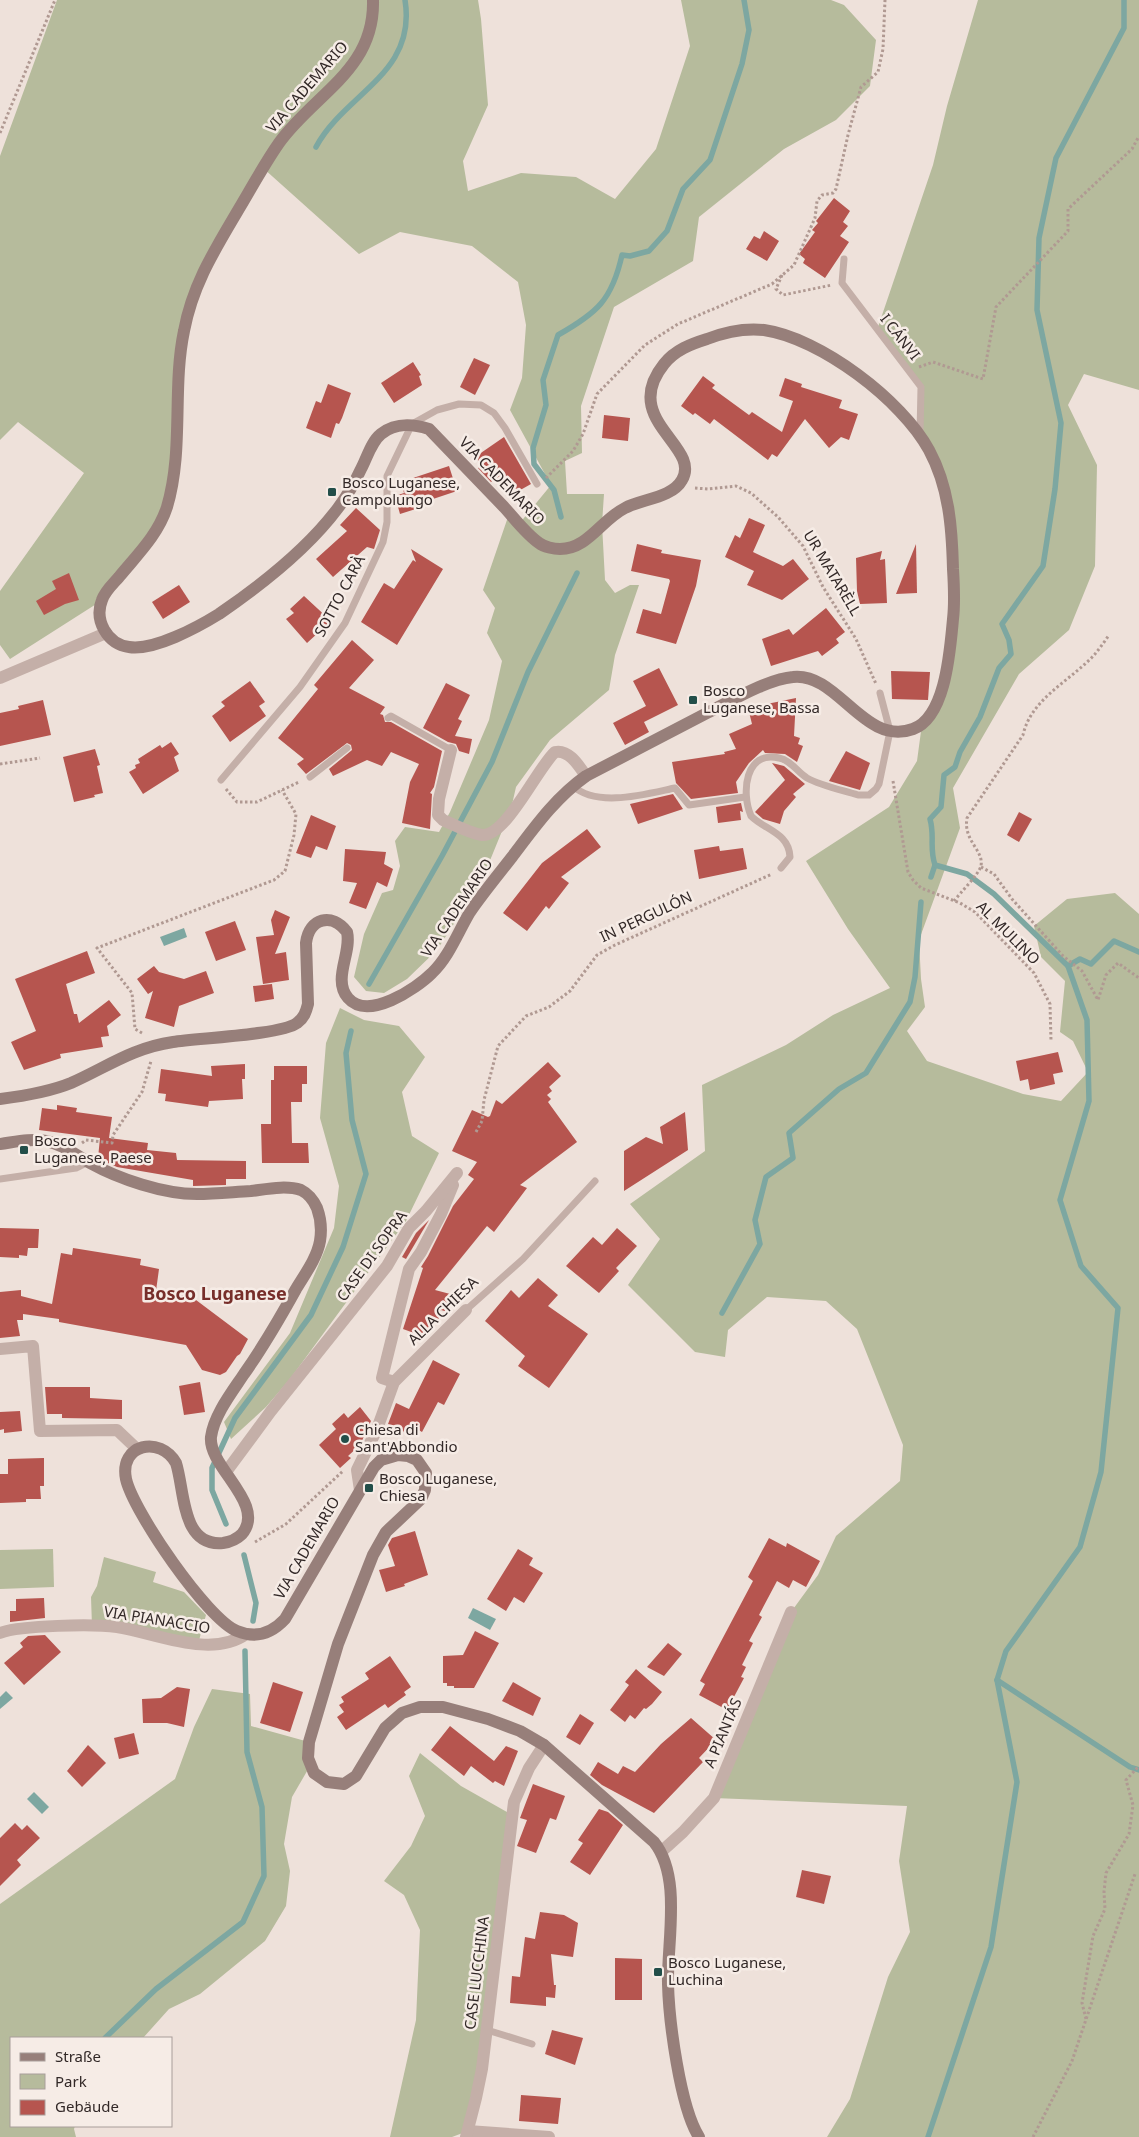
<svg xmlns="http://www.w3.org/2000/svg" width="1139" height="2137" viewBox="0 0 1139 2137" font-family="'Noto Sans',sans-serif">
<style>
.green{fill:#b6bb9c}
.water{fill:#7da7a1}
.lines{fill:none;stroke-linecap:round;stroke-linejoin:round}
.stream{stroke:#7da7a1;stroke-width:5.5}
.building{fill:#b6554f}
.path{stroke:#b09992;stroke-width:3;stroke-dasharray:2.5 2.5;stroke-linecap:butt}
.lane{stroke:#c4afa8;stroke-width:7}
.street{stroke:#c4afa8;stroke-width:12}
.secondary{stroke:#977f7a;stroke-width:12}
.poi-dot{fill:#224e49;stroke:#f6ece6;stroke-width:2}
.labels{text-anchor:middle;stroke-width:5;stroke-linejoin:round;paint-order:stroke}
.street-label{font-size:15px;fill:#322827;stroke:#f6ece6}
.poi-label{font-size:15px;fill:#322827;stroke:#f6ece6;text-anchor:start}
.quarter-label{font-size:18px;font-weight:bold;fill:#772e2a;stroke:#f6ece6}
</style>
<rect width="100%" height="100%" fill="#eee1da"/>
<!-- green -->
<g class="green">
<polygon points="57,0 478,0 481,19 488,105 463,161 468,191 521,173 576,177 615,199 656,149 690,46 681,0 831,0 844,5 876,40 870,86 836,120 784,149 699,217 693,261 614,307 581,406 582,453 565,461 567,494 604,494 602,524 605,580 615,593 630,585 639,585 615,655 609,690 550,740 516,787 511,809 482,880 437,950 407,979 384,993 366,991 354,977 364,934 382,893 393,890 400,866 395,841 405,827 439,832 450,812 489,720 502,661 487,633 495,608 483,590 509,514 519,524 551,485 510,410 522,378 526,325 518,282 472,246 400,232 359,254 263,168 187,313 167,507 101,601 10,659 0,645 0,591 84,473 18,422 0,440 0,156"/>
<polygon points="978,0 1139,0 1139,390 1084,374 1068,405 1097,465 1095,566 1069,630 1019,674 953,788 960,828 919,940 921,979 925,1007 907,1031 927,1061 1023,1094 1061,1101 1088,1072 1073,1041 1060,1032 1065,981 1041,957 1034,926 1067,899 1115,893 1139,914 1139,2137 827,2137 850,2099 888,1977 910,1932 899,1861 907,1806 714,1798 791,1612 818,1575 836,1536 900,1481 903,1445 857,1329 826,1301 767,1297 728,1330 725,1357 695,1352 628,1285 660,1239 630,1204 705,1151 702,1085 786,1045 833,1015 890,988 848,929 806,861 889,807 917,761 922,724 932,715 951,636 948,500 920,437 921,387 877,330 933,165 947,106"/>
<polygon points="340,1008 364,1020 399,1026 425,1057 402,1092 412,1136 439,1153 406,1221 290,1379 266,1407 231,1439 224,1422 290,1333 334,1228 339,1186 320,1118 326,1043"/>
<polygon points="53,1549 54,1587 0,1589 0,1550"/>
<polygon points="104,1557 156,1572 153,1582 184,1592 206,1615 198,1644 92,1626 91,1597 97,1586"/>
<polygon points="212,1689 250,1694 251,1726 309,1742 310,1766 292,1797 284,1844 290,1871 286,1906 265,1941 200,1994 169,2009 143,2038 11,2038 11,2126 75,2126 74,2129 76,2137 0,2137 0,1904 175,1779 194,1727"/>
<polygon points="420,1753 461,1786 512,1815 468,2131 452,2137 390,2137 416,2020 420,1930 404,1895 384,1881 411,1846 425,1816 409,1776"/>
</g>
<!-- water -->
<g class="water">
<polygon points="184,928 187,937 164,946 160,937"/>
<polygon points="473,1608 496,1619 490,1630 468,1618"/>
<polygon points="6,1691 13,1698 0,1709 0,1697"/>
<polygon points="34,1792 49,1807 42,1814 27,1799"/>
</g>
<g class="lines">
<!-- stream -->
<g class="stream">
<path d="M316 147C345 93 417 74 405 0"/>
<path d="M561 517 554 490 534 464 533 448 546 405 543 380 558 335C597 313 612 300 622 255L630 256 649 251 667 231 683 189 710 160 742 64 749 30 744 0"/>
<polyline points="931,877 935,865"/>
<polyline points="1068,966 1080,959 1091,964 1114,941 1139,952"/>
<polyline points="369,984 442,856 492,762 528,672 577,573"/>
<polyline points="722,1313 760,1244 755,1220 766,1177 793,1158 789,1133 839,1089 866,1073 910,1002 915,977 921,902"/>
<polyline points="226,1524 212,1490 212,1468 235,1418 311,1315 343,1247 366,1174 352,1120 346,1053 351,1031"/>
<polyline points="244,1555 256,1603 253,1621"/>
<polyline points="997,1680 1130,1767 1139,1770"/>
<polyline points="105,2038 156,1989 243,1922 264,1876 262,1807 247,1752 245,1651"/>
<path d="M928 2137 991 1947 1017 1782 997 1680 1006 1651 1080 1547 1101 1472 1118 1308 1081 1266 1060 1200 1089 1101 1087 1020 1068 966 994 894 967 874 935 865C929 847 935 837 930 819L941 807 944 775 955 767 960 752 980 717 999 668 1011 654 1009 640 1002 624 1043 566 1055 489 1061 423 1037 310 1039 238 1056 158 1124 28V0"/>
</g>
</g>
<!-- building -->
<g class="building">
<polygon points="834,198 850,211 843,222 848,226 840,236 849,242 825,278 803,263 805,259 799,254 815,232 812,230 818,223 816,221"/>
<polygon points="764,231 779,241 767,261 746,249 754,236 760,239"/>
<polygon points="474,358 490,365 475,395 460,387"/>
<polygon points="413,362 421,375 419,376 422,385 394,403 381,383"/>
<polygon points="703,376 715,385 712,388 749,415 752,412 782,432 793,401 779,396 785,378 802,384 801,387 842,400 839,408 858,414 849,440 841,437 829,448 805,419 777,457 772,454 768,460 714,419 710,424 695,413 693,415 681,406"/>
<polygon points="328,384 351,393 342,418 339,424 336,423 331,438 306,428 316,401 321,403"/>
<polygon points="604,415 630,418 628,441 602,438"/>
<polygon points="504,437 531,484 515,493 500,476 491,482 478,468 482,465 475,457"/>
<polygon points="449,466 457,491 421,503 422,507 400,514 395,496 404,493 401,482"/>
<polygon points="356,508 380,530 374,549 367,547 333,577 316,559 347,531 340,525"/>
<polygon points="749,518 765,525 753,552 783,566 793,559 809,579 782,600 747,585 754,571 725,557 735,535 740,538"/>
<polygon points="637,544 662,550 661,553 701,560 696,586 676,644 636,633 643,609 661,614 670,581 669,579 631,571"/>
<polygon points="916,544 917,593 896,594"/>
<polygon points="411,549 443,569 397,645 361,622 384,583 394,589 413,560 416,562"/>
<polygon points="882,551 880,560 885,559 887,603 860,604 857,591 856,558"/>
<polygon points="69,573 79,600 65,604 44,615 36,601 56,589 52,581"/>
<polygon points="179,585 190,602 163,619 152,602"/>
<polygon points="304,596 331,621 307,643 286,619 294,613 290,609"/>
<polygon points="826,608 845,632 836,639 839,643 822,656 818,651 771,666 762,639 789,629 793,635"/>
<polygon points="352,640 374,660 349,688 385,707 380,714 383,715 385,722 391,722 442,751 434,787 430,793 432,794 430,829 402,823 410,782 419,764 391,752 382,766 367,760 333,776 329,769 352,750 351,745 347,743 306,774 297,764 304,759 278,738 318,689 314,685"/>
<polygon points="659,668 678,705 644,722 649,732 625,745 613,723 646,706 633,681"/>
<polygon points="891,671 930,672 928,700 892,699"/>
<polygon points="250,681 265,702 259,706 266,716 230,742 212,716 225,706 221,702"/>
<polygon points="446,683 470,695 458,719 462,721 455,736 472,739 469,754 459,751 456,744 448,742 423,728"/>
<polygon points="796,698 794,736 800,738 798,744 803,746 797,762 785,754 765,753 763,750 749,763 736,782 738,793 691,799 676,783 672,762 725,754 724,752 736,749 729,734 752,724 748,708"/>
<polygon points="43,700 51,735 0,746 0,713 19,709 18,706"/>
<polygon points="171,742 179,754 174,757 179,771 143,794 129,772 136,768 135,765 140,763 138,759 160,745 162,748"/>
<polygon points="95,749 100,765 97,766 103,793 94,795 95,797 74,802 63,757"/>
<polygon points="846,751 870,763 860,790 829,781"/>
<polygon points="772,763 784,766 805,784 793,794 796,797 784,811 780,824 763,819 755,812 785,780"/>
<polygon points="673,794 683,809 638,824 630,804"/>
<polygon points="741,803 743,812 740,811 741,820 718,823 716,807"/>
<polygon points="1019,812 1032,819 1019,842 1007,835"/>
<polygon points="311,815 336,826 327,850 316,846 311,858 296,853"/>
<polygon points="587,829 601,847 561,877 569,883 549,909 546,906 527,931 503,913 542,863"/>
<polygon points="719,846 720,851 743,848 747,869 699,879 694,850"/>
<polygon points="345,849 386,852 384,864 393,869 387,887 377,882 366,909 349,903 357,883 343,881"/>
<polygon points="275,910 290,917 275,954 286,952 289,980 263,984 256,937 274,935 271,920"/>
<polygon points="235,921 246,950 216,961 205,932"/>
<polygon points="87,951 95,973 66,984 74,1014 77,1014 79,1023 109,1000 121,1015 107,1026 109,1036 101,1037 103,1047 60,1054 61,1058 24,1070 11,1042 36,1031 15,979"/>
<polygon points="154,966 159,972 184,979 206,971 214,993 179,1006 174,1027 145,1018 153,991 148,994 137,979"/>
<polygon points="272,984 274,999 255,1002 253,986"/>
<polygon points="1058,1052 1063,1072 1053,1074 1055,1084 1030,1090 1028,1079 1020,1081 1016,1061"/>
<polygon points="548,1062 561,1076 549,1087 552,1091 547,1095 551,1099 548,1102 577,1142 520,1185 527,1188 494,1232 487,1226 435,1290 454,1295 448,1312 441,1310 438,1321 434,1319 431,1329 428,1328 425,1337 403,1329 423,1268 421,1267 428,1256 453,1206 474,1179 468,1175 477,1162 452,1151 472,1110 488,1117 490,1116 496,1100 502,1104"/>
<polygon points="245,1064 245,1079 242,1079 243,1099 209,1101 208,1107 165,1101 166,1094 158,1093 161,1069 212,1076 211,1066"/>
<polygon points="274,1066 307,1066 307,1084 302,1084 302,1102 291,1102 292,1143 308,1143 309,1163 262,1163 261,1124 271,1124 271,1080 274,1080"/>
<polygon points="57,1105 77,1108 76,1112 112,1117 109,1138 148,1143 147,1150 176,1153 177,1160 246,1161 246,1179 226,1179 226,1185 193,1186 193,1180 117,1167 108,1163 108,1161 98,1158 100,1138 39,1130 42,1108 57,1110"/>
<polygon points="685,1112 688,1150 624,1191 624,1151 646,1137 663,1144 660,1127"/>
<polygon points="429,1220 406,1259 402,1257 416,1233"/>
<polygon points="0,1228 39,1229 38,1248 28,1248 27,1256 19,1255 19,1258 0,1257"/>
<polygon points="617,1228 637,1246 616,1268 619,1271 599,1293 566,1266 593,1237 602,1245"/>
<polygon points="73,1248 141,1259 140,1265 159,1269 156,1291 192,1297 248,1339 240,1354 237,1356 226,1372 220,1375 202,1370 186,1345 59,1322 59,1319 23,1314 23,1320 17,1320 20,1336 0,1338 0,1292 21,1290 21,1296 52,1304 61,1253 72,1255"/>
<polygon points="538,1278 558,1295 548,1306 588,1334 549,1388 518,1366 525,1356 485,1321 511,1290 519,1298"/>
<polygon points="433,1360 460,1374 444,1405 438,1402 422,1432 417,1429 413,1436 388,1424 396,1403 409,1409"/>
<polygon points="200,1382 205,1412 184,1415 179,1386"/>
<polygon points="45,1387 90,1387 90,1398 122,1400 122,1419 62,1418 62,1414 47,1414"/>
<polygon points="360,1407 371,1421 360,1445 348,1456 351,1458 340,1468 319,1445 336,1429 332,1424 344,1413 348,1418"/>
<polygon points="20,1411 22,1431 4,1433 4,1429 0,1430 0,1412"/>
<polygon points="44,1458 44,1486 40,1486 41,1499 26,1499 26,1502 0,1503 0,1474 8,1474 8,1459"/>
<polygon points="415,1531 428,1575 404,1584 405,1586 386,1592 379,1570 395,1566 388,1545 392,1538"/>
<polygon points="769,1538 786,1547 787,1543 820,1561 806,1587 793,1580 789,1588 777,1581 759,1615 762,1617 749,1641 753,1643 742,1665 746,1667 741,1677 744,1678 727,1710 699,1695 705,1684 700,1681 753,1581 748,1577"/>
<polygon points="518,1549 533,1558 529,1565 543,1573 524,1603 514,1597 506,1611 487,1599"/>
<polygon points="44,1598 45,1618 10,1622 10,1611 16,1611 16,1599"/>
<polygon points="475,1631 499,1643 474,1688 454,1688 454,1686 447,1686 447,1683 443,1683 443,1656 463,1655"/>
<polygon points="45,1635 61,1652 24,1685 4,1663 23,1647 20,1643 28,1636"/>
<polygon points="668,1643 682,1654 664,1676 647,1667"/>
<polygon points="390,1656 411,1687 404,1692 406,1695 388,1708 385,1704 346,1730 337,1717 344,1712 339,1705 344,1702 341,1697 369,1679 365,1673"/>
<polygon points="636,1669 662,1692 652,1704 646,1709 644,1708 635,1719 630,1715 625,1722 610,1710 629,1685 625,1682"/>
<polygon points="273,1682 303,1692 290,1732 260,1723"/>
<polygon points="513,1682 541,1698 533,1716 502,1701"/>
<polygon points="177,1687 190,1689 184,1727 167,1723 143,1723 142,1699 161,1698"/>
<polygon points="580,1714 594,1723 580,1745 566,1737"/>
<polygon points="691,1718 716,1740 699,1758 703,1762 654,1813 602,1785 590,1775 598,1762 618,1774 623,1766 635,1772 661,1744"/>
<polygon points="450,1726 494,1761 506,1746 518,1751 504,1786 495,1781 493,1783 471,1766 464,1776 431,1750"/>
<polygon points="134,1733 139,1754 119,1759 114,1738"/>
<polygon points="88,1745 106,1763 82,1787 67,1771"/>
<polygon points="533,1784 565,1796 556,1820 550,1818 536,1853 517,1846 527,1820 520,1818"/>
<polygon points="599,1809 608,1812 623,1825 590,1875 570,1862 583,1843 578,1840"/>
<polygon points="15,1823 22,1830 27,1825 40,1838 17,1860 21,1865 0,1886 0,1838"/>
<polygon points="802,1870 831,1876 824,1904 796,1897"/>
<polygon points="540,1912 564,1915 578,1923 573,1957 551,1954 554,1985 556,1985 555,1998 546,1997 546,2006 510,2003 512,1976 520,1977 525,1937 535,1939"/>
<polygon points="615,1958 642,1959 642,2000 615,2000"/>
<polygon points="552,2030 583,2038 575,2065 545,2054"/>
<polygon points="521,2095 561,2098 558,2124 519,2121"/>
</g>
<g class="lines">
<!-- path -->
<g class="path">
<polyline points="0,133 55,0"/>
<polyline points="782,275 776,289 783,295 832,285"/>
<polyline points="919,367 933,362 983,379 996,307 1068,231 1068,209 1132,149 1139,136"/>
<polyline points="546,478 573,451 583,434 597,394 645,345 678,324 772,284 794,265 815,218 817,201 822,195 833,193 836,189 848,135 861,87 878,72 883,49 885,0"/>
<polyline points="695,488 708,489 736,486 751,493 778,517 803,546 823,587 856,639 876,684"/>
<polyline points="0,764 40,758"/>
<polyline points="893,781 908,872 913,880 921,888 960,903 975,912 1034,973 1050,1004 1051,1041"/>
<polyline points="226,789 237,802 257,802 299,782"/>
<polyline points="981,867 994,874 1012,899 1063,956 1082,971 1098,1000 1106,975 1118,963 1139,978"/>
<path d="M954 901C960 893 979 874 981 866 984 850 963 841 967 818L1023 735C1031 698 1072 680 1095 654 1100 648 1105 641 1109 635"/>
<polyline points="142,1033 135,1029 132,993 97,948 274,880 285,871 294,835 296,814 282,790"/>
<polyline points="476,1132 482,1121 484,1100 498,1046 526,1016 549,1007 570,991 597,955 615,945 772,874"/>
<polyline points="82,1143 86,1140 112,1143 113,1135 142,1092 151,1061"/>
<polyline points="255,1542 286,1524 343,1471"/>
<polyline points="1086,2019 1082,2003 1093,1936 1105,1909 1104,1892 1106,1873 1129,1834 1133,1805 1126,1780 1139,1766"/>
<polyline points="1033,2137 1072,2061 1135,1874"/>
</g>
<!-- lane -->
<g class="lane">
<polyline points="844,259 842,283 921,387 920,434"/>
<polyline points="388,718 391,716 451,750"/>
<polyline points="310,777 347,748"/>
<polyline points="221,780 300,687 345,623 383,542 387,522 387,476 412,424 437,410 459,404 481,405 494,413 505,428 537,484"/>
<path d="M573 786C597 808 646 794 675 788L689 805 745 797"/>
<path d="M781 868 790 857C789 833 765 830 751 816 741 793 745 750 779 758 791 760 797 772 807 778 822 786 842 790 858 795H869L876 789 879 784 890 731 880 693"/>
<polyline points="0,1179 76,1168 88,1162"/>
<polyline points="466,1310 523,1259 595,1181"/>
<polyline points="487,2030 532,2044"/>
</g>
<!-- street -->
<g class="street">
<polyline points="0,678 106,633"/>
<path d="M451 750 439 799 438 815 443 820C454 825 470 833 482 835 506 837 538 767 555 752 569 749 579 766 586 776"/>
<polyline points="0,1349 33,1346 40,1431 117,1430 137,1449"/>
<polyline points="394,1382 382,1378 409,1269 421,1252 441,1214 453,1185"/>
<polyline points="226,1472 271,1411 387,1266 409,1228 426,1211 457,1173"/>
<polyline points="360,1490 357,1470 377,1429 394,1382 466,1310"/>
<path d="M0 1633C21 1625 94 1624 117 1627 156 1633 211 1659 246 1634"/>
<polyline points="662,1851 683,1832 714,1798 791,1612"/>
<polyline points="468,2131 549,2137"/>
<polyline points="466,2137 476,2098 482,2069 514,1802 529,1768 544,1745"/>
</g>
<!-- secondary -->
<g class="secondary">
<path d="M0 1099C24 1096 49 1092 71 1083 107 1067 132 1048 173 1042 198 1038 281 1035 297 1023 304 1018 306 1012 308 1004L306 943C309 918 332 912 347 932 352 953 332 979 348 998 368 1021 416 989 432 973 449 957 458 932 470 912 483 893 498 875 512 857 534 828 555 798 586 776 626 755 667 734 707 713 731 701 768 679 793 677 838 672 864 747 913 729 946 717 950 650 953 619 955 602 954 585 953 569 952 527 949 487 929 450 902 400 820 338 764 330 745 328 725 332 707 339 691 344 675 350 664 364 619 420 702 446 682 480 672 498 642 499 625 508 601 520 588 549 560 549 554 549 544 547 539 543 526 534 515 519 504 507 479 481 454 455 429 429 413 424 396 422 381 434 371 442 367 458 361 469 355 482 347 496 338 508 309 547 260 586 219 614 198 627 154 651 129 647 107 644 94 620 102 600 105 591 113 584 119 577 137 555 158 535 167 507 184 450 172 388 184 331 193 283 216 248 240 207 253 185 265 163 279 143 314 94 375 70 373 0"/>
<path d="M0 1144C15 1142 30 1138 46 1141 63 1144 75 1155 90 1163 119 1179 163 1194 197 1194 215 1194 233 1192 251 1191 267 1189 286 1185 301 1190 309 1194 313 1199 317 1208 321 1219 322 1229 320 1241 317 1258 305 1274 296 1289 280 1318 263 1347 244 1374 232 1392 214 1415 211 1437 208 1467 267 1504 242 1534 237 1539 230 1542 223 1543 181 1547 185 1491 176 1463 160 1435 119 1444 126 1479 133 1511 207 1619 237 1631 256 1639 272 1633 285 1619L374 1467 381 1460 398 1455 408 1456 417 1460 426 1473 425 1490 421 1499 386 1532 373 1555 338 1644 309 1742 308 1758 314 1773 327 1782 344 1784 356 1776 385 1728 402 1713 420 1707H443L488 1719 520 1731 544 1745 654 1842C682 1877 667 1941 668 1984 669 2021 680 2107 699 2137"/>
</g>
</g>
<!-- markers -->
<g class="poi-dot">
<rect x="327" y="487" width="10" height="10" rx="2.5"/>
<rect x="688" y="695" width="10" height="10" rx="2.5"/>
<rect x="19" y="1145" width="10" height="10" rx="2.5"/>
<circle cx="345" cy="1439" r="5"/>
<rect x="364" y="1483" width="10" height="10" rx="2.5"/>
<rect x="653" y="1967" width="10" height="10" rx="2.5"/>
</g>
<g class="labels">
<!-- street labels -->
<g class="street-label">
<text transform="translate(307 87) rotate(-49)" y="5">VIA CADEMARIO</text>
<text transform="translate(900 337) rotate(52)" y="5">I CÁNVI</text>
<text transform="translate(502 481) rotate(46)" y="5">VIA CADEMARIO</text>
<text transform="translate(832 573) rotate(59)" y="5">UR MATARÈLL</text>
<text transform="translate(340 596) rotate(-62)" y="5">SOTTO CARÀ</text>
<text transform="translate(457 908) rotate(-56)" y="5">VIA CADEMARIO</text>
<text transform="translate(646 917) rotate(-25)" y="5">IN PERGULÓN</text>
<text transform="translate(1008 933) rotate(45)" y="5">AL MULINO</text>
<text transform="translate(372 1256) rotate(-54)" y="5">CASE DI SOPRA</text>
<text transform="translate(443 1311) rotate(-44)" y="5">ALLA CHIESA</text>
<text transform="translate(307 1548) rotate(-60)" y="5">VIA CADEMARIO</text>
<text transform="translate(157 1620) rotate(9)" y="5">VIA PIANACCIO</text>
<text transform="translate(723 1733) rotate(-67)" y="5">A PIANTÁS</text>
<text transform="translate(477 1973) rotate(-83)" y="5">CASE LUCCHINA</text>
</g>
<!-- poi labels -->
<g class="poi-label">
<text x="342" y="488">Bosco Luganese,<tspan x="342" dy="17">Campolungo</tspan></text>
<text x="703" y="696">Bosco<tspan x="703" dy="17">Luganese, Bassa</tspan></text>
<text x="34" y="1146">Bosco<tspan x="34" dy="17">Luganese, Paese</tspan></text>
<text x="355" y="1435">Chiesa di<tspan x="355" dy="17">Sant'Abbondio</tspan></text>
<text x="379" y="1484">Bosco Luganese,<tspan x="379" dy="17">Chiesa</tspan></text>
<text x="668" y="1968">Bosco Luganese,<tspan x="668" dy="17">Luchina</tspan></text>
</g>
<!-- quarter labels -->
<g class="quarter-label">
<text x="215" y="1300">Bosco Luganese</text>
</g>
</g>
<!-- legend -->
<rect x="10" y="2037" width="162" height="90" fill="#f6ece6" stroke="#a89e9a"/>
<rect x="20" y="2053" width="25" height="8" fill="#977f7a" stroke="#a89e9a"/>
<text x="55" y="2062" font-size="15" fill="#322827">Straße</text>
<rect x="20" y="2074" width="25" height="15" fill="#b6bb9c" stroke="#a89e9a"/>
<text x="55" y="2087" font-size="15" fill="#322827">Park</text>
<rect x="20" y="2100" width="25" height="15" fill="#b6554f" stroke="#a89e9a"/>
<text x="55" y="2112" font-size="15" fill="#322827">Gebäude</text>
</svg>
